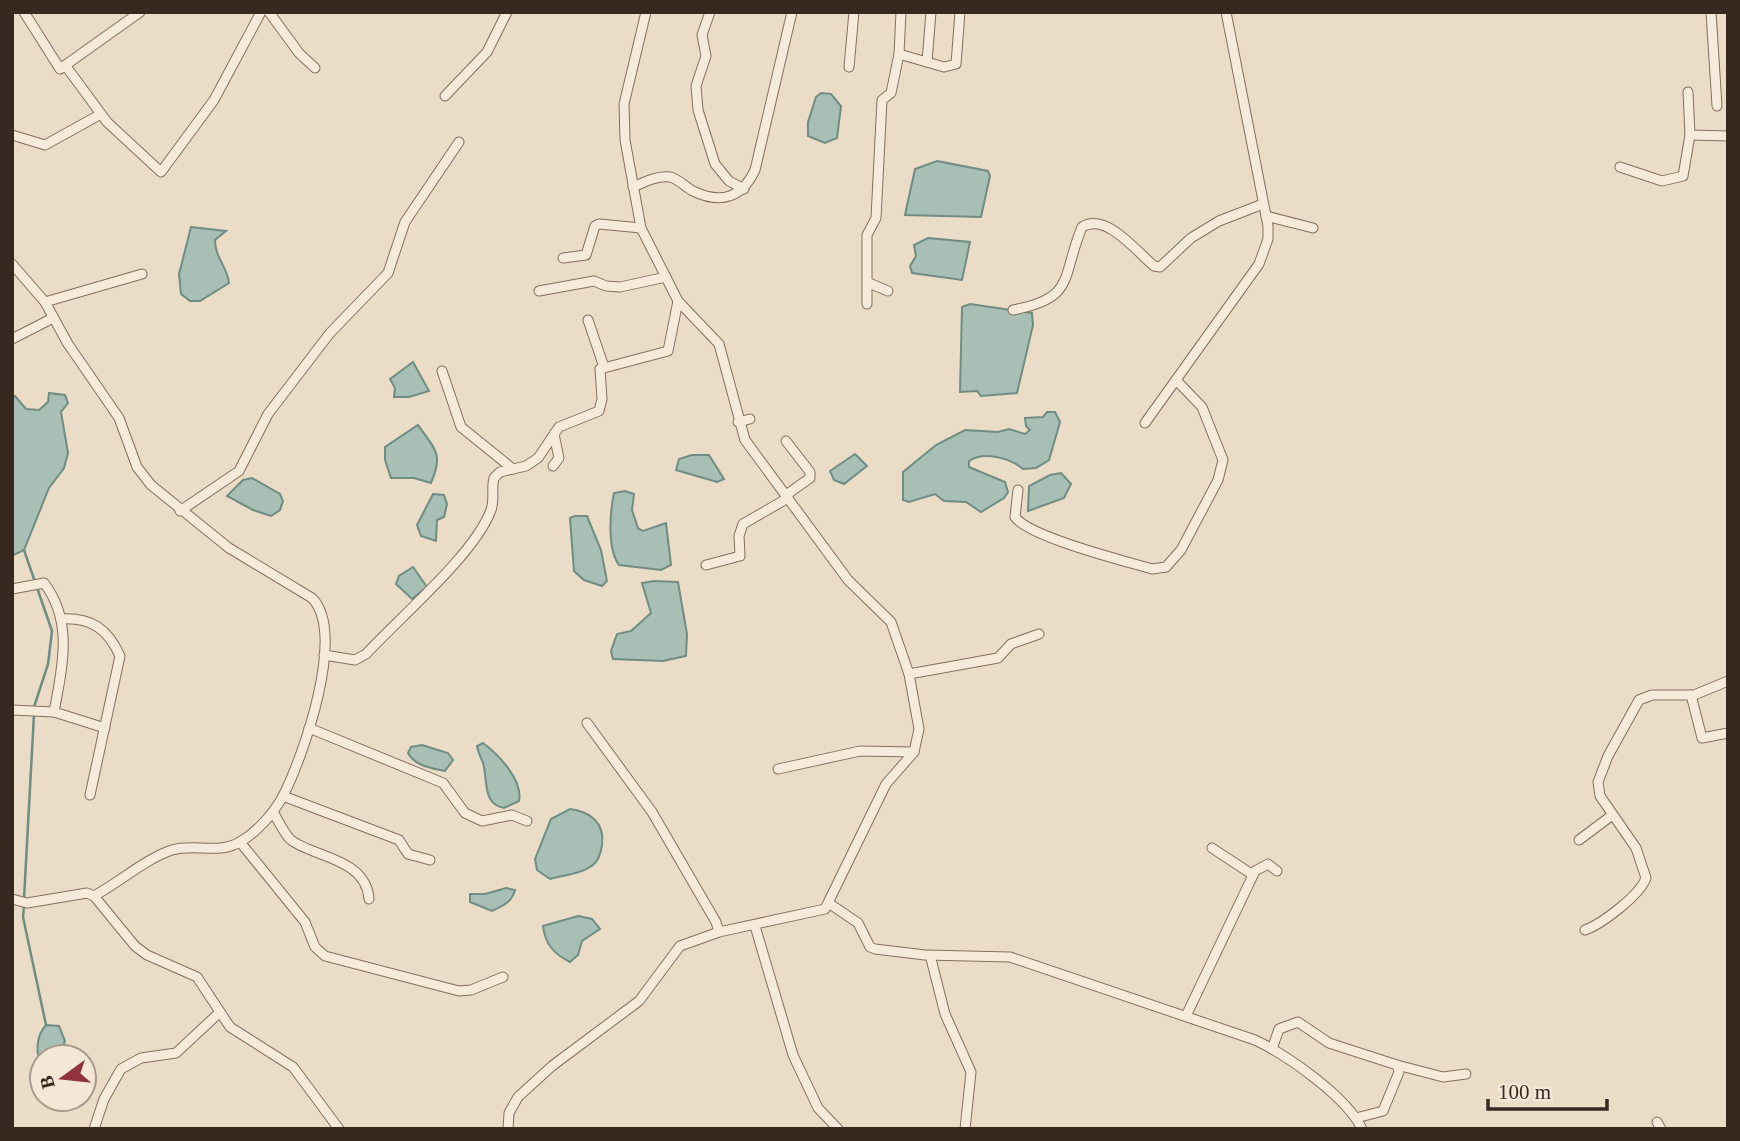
<svg xmlns="http://www.w3.org/2000/svg" width="1740" height="1141" viewBox="0 0 1740 1141" font-family="Georgia,serif">
<style>
.water{fill:#a8bfb6;stroke:#6f8d82;stroke-width:2}
.lines{fill:none;stroke-linecap:round;stroke-linejoin:round}
.stream{stroke:#6f8d82;stroke-width:2.5}
.minor-casing{stroke:#866e5e;stroke-width:11}
.minor{stroke:#f6ebda;stroke-width:9}
</style>
<rect width="100%" height="100%" fill="#ebdcc7"/>
<!-- water -->
<g class="water">
<polygon points="821,93 831,94 841,106 837,138 825,143 808,136 808,122 816,97"/>
<polygon points="937,161 988,171 990,176 981,217 905,215 915,169"/>
<path d="M191 227 226 231 215 240C215 258 227 266 229 283L200 301H190L181 294 179 274Z"/>
<polygon points="928,238 970,242 962,280 912,273 910,266 916,256 914,245"/>
<polygon points="970,304 1032,313 1033,325 1017,393 981,396 977,391 960,392 962,307"/>
<polygon points="413,362 429,391 409,397 394,397 395,388 390,379"/>
<polygon points="49,393 65,395 68,403 61,412 68,453 64,468 49,488 24,550 12,556 12,399 15,396 26,409 39,410 48,402"/>
<path d="M1047 412H1055L1060 422 1049 460 1036 468 1023 469C1010 458 984 451 969 461V467L1005 482 1008 492 1004 498 981 512 966 502 944 501 935 494 909 502 903 500V472L936 445 965 430 998 432 1009 429 1025 434 1030 430 1026 426 1025 418 1043 417Z"/>
<path d="M418 425C435 450 444 453 431 483L414 478H391L385 460V447Z"/>
<polygon points="855,454 867,466 844,484 834,480 830,471"/>
<polygon points="692,455 709,455 724,479 717,482 676,470 679,459"/>
<polygon points="1061,473 1071,484 1064,498 1028,511 1029,486 1050,475"/>
<polygon points="252,478 280,494 283,501 280,510 271,516 253,510 227,496 243,480"/>
<path d="M625 491 634 494 632 510 638 528 643 531 666 523 671 565 661 570 619 565C607 549 610 512 614 493Z"/>
<polygon points="433,494 444,495 447,504 444,517 437,520 436,541 421,536 417,525"/>
<polygon points="575,516 587,516 601,550 607,581 602,586 584,580 574,571 570,518"/>
<polygon points="413,567 427,587 412,599 396,584 399,576"/>
<polygon points="654,581 678,582 687,634 686,656 663,661 613,659 611,651 617,634 631,631 651,613 642,583"/>
<path d="M483 743C499 755 523 780 519 801L504 808C482 804 488 780 483 763 481 757 478 753 477 746Z"/>
<path d="M422 745 448 753 453 760 445 771C431 768 415 766 408 753L411 747Z"/>
<path d="M570 809C591 812 605 823 602 845 601 852 598 861 593 865 581 874 564 875 550 879L537 870 535 859 551 819Z"/>
<path d="M506 888 515 890C512 902 503 906 492 911L470 902V894H485Z"/>
<path d="M578 916 592 919 600 929 582 941 578 955 570 962C554 954 545 944 543 926Z"/>
<path d="M46 1025 59 1026 65 1041 58 1057H42V1065C35 1054 36 1036 46 1025Z"/>
</g>
<g class="lines">
<!-- stream -->
<g class="stream">
<polyline points="24,550 52,631 48,664 34,707"/>
<polyline points="24,899 34,714"/>
<polyline points="24,906 23,917 46,1025"/>
</g>
<defs>
<g id="minor">
<polyline points="24,12 60,69 140,12"/>
<polyline points="269,12 299,53 315,68"/>
<polyline points="710,12 702,35 706,56 696,86 698,110 715,164 729,181 744,189"/>
<polyline points="1711,12 1717,106"/>
<polyline points="899,54 944,67 956,64 960,12"/>
<polyline points="927,62 931,12"/>
<polyline points="65,65 107,122 161,172 214,100 261,12"/>
<polyline points="849,67 854,12"/>
<polyline points="445,96 487,52 507,12"/>
<polyline points="12,135 45,145 101,114"/>
<polyline points="1690,135 1728,136"/>
<polyline points="1620,167 1662,181 1683,176 1690,135 1688,92"/>
<path d="M633 187C644 182 658 175 670 177 679 179 685 187 693 191 722 205 742 197 755 170L792 12"/>
<polyline points="1266,216 1313,228"/>
<polyline points="563,258 586,255 595,226 599,224 641,228"/>
<path d="M12 264 45 302 68 344 119 418 137 467 151 485 229 548 312 598C347 633 303 757 283 796 274 813 257 832 240 842 217 855 195 843 172 850 145 859 120 882 94 896"/>
<polyline points="869,283 888,291"/>
<polyline points="539,291 594,281 606,286 620,287 666,277"/>
<polyline points="45,302 142,274"/>
<polyline points="867,304 867,235 876,218 882,100 891,93 899,54 901,12"/>
<path d="M1013 310C1076 298 1061 278 1082 227 1106 212 1136 251 1154 266L1160 267 1191 238 1219 221 1263 204"/>
<polyline points="588,320 604,367"/>
<polyline points="12,339 53,318"/>
<polyline points="442,371 461,427 513,469"/>
<polyline points="738,422 750,419"/>
<polyline points="1145,423 1259,264 1268,239 1268,226 1226,12"/>
<polyline points="786,441 810,472 810,478 786,495"/>
<polyline points="553,466 559,458 554,434"/>
<path d="M1018 490 1015 517C1029 537 1125 561 1152 569L1166 567 1181 550 1218 480 1223 460 1202 407 1176 380"/>
<polyline points="180,511 239,471 268,414 330,333 388,273 405,222 459,142"/>
<polyline points="706,565 740,556 739,536 743,524 788,498"/>
<path d="M12 589 44 583C74 622 62 668 54 712"/>
<path d="M61 619C91 617 108 629 120 656L90 795"/>
<path d="M324 655 355 660 366 654C400 617 475 554 491 510 495 499 491 489 494 478L500 472 526 466 538 458 559 427 599 411 602 399 600 369 668 351 678 301"/>
<polyline points="909,674 998,658 1011,644 1039,634"/>
<polyline points="1691,695 1702,738 1728,733"/>
<polyline points="12,710 54,712 105,728"/>
<polyline points="587,723 652,812 716,922 719,932"/>
<polyline points="309,728 443,783 465,813 482,821 512,815 527,821"/>
<polyline points="778,769 860,751 914,752"/>
<polyline points="283,796 399,840 408,854 430,860"/>
<path d="M273 812C278 820 283 832 290 839 310 857 366 857 369 899"/>
<polyline points="1579,840 1611,816"/>
<polyline points="240,842 305,922 315,947 325,956 459,991 471,990 503,977"/>
<polyline points="1212,848 1253,875"/>
<polyline points="12,899 27,903 87,893 94,896 135,946 147,955 197,977 230,1027 293,1067 339,1129"/>
<path d="M830 904 858 923 870 947 875 949 925 955 1010 957 1255 1040C1287 1055 1347 1097 1362 1129"/>
<polyline points="755,926 793,1055 818,1108 838,1129"/>
<path d="M1585 930C1602 924 1640 895 1646 878L1636 848 1600 796 1598 782 1608 756 1639 700 1652 695H1694L1728 681"/>
<polyline points="930,955 945,1014 971,1072 965,1129"/>
<polyline points="1186,1016 1255,871 1268,864 1277,871"/>
<polyline points="1272,1049 1279,1029 1298,1022 1329,1043 1397,1065 1399,1072 1383,1111 1356,1118"/>
<polyline points="1397,1065 1443,1077 1466,1074"/>
<polyline points="1657,1122 1661,1129"/>
<polyline points="94,1129 104,1099 121,1069 141,1058 176,1053 219,1013"/>
<polyline points="508,1129 509,1113 518,1097 552,1066 639,1001 680,946 719,932 825,909 886,784 914,752 919,729 909,674 891,622 848,580 745,440 719,344 678,301 641,228 625,140 624,104 646,12"/>
</g>
</defs>
<!-- minor casing -->
<use href="#minor" class="minor-casing"/>
<!-- minor -->
<use href="#minor" class="minor"/>
</g>
<!-- border -->
<rect width="1740" height="1141" fill="none" stroke="#372920" stroke-width="28"/>
<!-- north arrow -->
<g transform="translate(63 1078) rotate(255)"><circle r="33" fill="#f3e7d6" stroke="#a89b8d" stroke-width="2"/>
<path d="M0-5L12 26L0 18L-12 26Z" fill="#90333e"/>
<text y="-10" font-size="19" font-weight="bold" text-anchor="middle" fill="#372920">B</text>
</g>
<!-- scale -->
<path d="M1488 1099v10h119v-10" fill="none" stroke="#372920" stroke-width="3.5"/>
<text x="1498" y="1099" font-size="21" fill="#372920" stroke="#f3e7d6" stroke-width="5" paint-order="stroke">100 m</text>
</svg>
